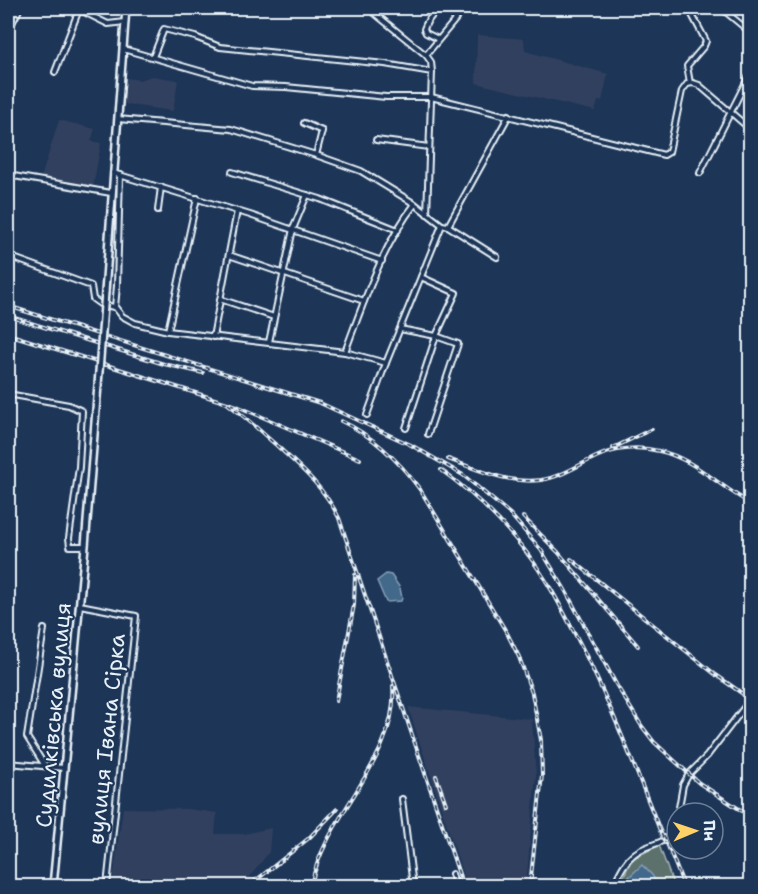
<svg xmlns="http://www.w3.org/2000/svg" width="758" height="894" viewBox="0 0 758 894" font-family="'Shantell Sans',sans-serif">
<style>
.built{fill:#31415e}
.green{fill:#5b706c;stroke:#a2b0b2;stroke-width:1.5}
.water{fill:#43678a;stroke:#859eb6;stroke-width:1.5}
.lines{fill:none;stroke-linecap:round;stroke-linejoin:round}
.street-casing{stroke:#e8f1f8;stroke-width:8}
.secondary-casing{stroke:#e8f1f8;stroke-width:10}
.street{stroke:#1d3557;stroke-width:4}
.secondary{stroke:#1d3557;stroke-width:5}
.rail-casing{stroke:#e8f1f8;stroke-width:4}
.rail{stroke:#1d3557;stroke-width:1.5;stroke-dasharray:4.5;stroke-linecap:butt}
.secondary-bridge-casing{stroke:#e8f1f8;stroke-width:10;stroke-linecap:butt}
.secondary-bridge{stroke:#1d3557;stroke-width:5}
.labels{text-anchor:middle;stroke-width:4.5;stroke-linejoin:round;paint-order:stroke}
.street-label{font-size:22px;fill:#e8f1f8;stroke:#1d3557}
</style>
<rect width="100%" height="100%" fill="#1d3557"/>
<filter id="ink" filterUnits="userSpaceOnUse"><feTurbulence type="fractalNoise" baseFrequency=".0167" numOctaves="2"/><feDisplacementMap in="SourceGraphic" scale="12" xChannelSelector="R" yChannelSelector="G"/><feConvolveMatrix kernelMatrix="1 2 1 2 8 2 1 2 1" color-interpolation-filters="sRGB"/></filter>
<g filter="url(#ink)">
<!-- built -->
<g class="built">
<polygon points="477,35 524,39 525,51 608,74 602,101 598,101 595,111 476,83"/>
<polygon points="152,76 178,80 173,111 124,104 127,78 139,80"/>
<polygon points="59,120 95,129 91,141 101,143 93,187 41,178"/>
<polygon points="408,707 532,719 536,775 526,886 467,886"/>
<polygon points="123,808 188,809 217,813 215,834 244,834 271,828 269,852 243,886 112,886"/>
</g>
<!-- green -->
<polygon class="green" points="659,845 674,886 619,886 632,859"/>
<!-- water -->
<g class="water">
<polygon points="386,574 391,575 400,588 402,598 401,601 386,602 377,581"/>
<polygon points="642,865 652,875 659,886 633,886 629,877"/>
</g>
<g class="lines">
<defs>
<g id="street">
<polyline points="372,8 373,12 426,55"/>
<polyline points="438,8 427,22 424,29 426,33 438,39"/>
<polyline points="721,8 750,32"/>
<polyline points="689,9 706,41 704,46 687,66 690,83"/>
<polyline points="8,31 20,8"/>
<polyline points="123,49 252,86 286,87 386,97 431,97 664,155 669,152 682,91 687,84 693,83 699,85 750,129"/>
<polyline points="153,57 164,29 195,37 220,47 385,64 432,72"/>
<polyline points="55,72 78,12 82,11 108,24 125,22"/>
<polyline points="118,119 231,129 316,155 361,171 415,204 442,225 448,226 497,257"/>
<polyline points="304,123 322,131 316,155"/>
<polyline points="376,140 429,147"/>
<polyline points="232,172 320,199 398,230"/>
<polyline points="113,173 250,215 382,261"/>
<polyline points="700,173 750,74"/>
<polyline points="8,175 111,193"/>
<polyline points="158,210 161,187"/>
<polyline points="427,214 432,72 431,62 426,55 465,8"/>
<polyline points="448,226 509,115"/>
<polyline points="229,255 364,301"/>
<polyline points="8,256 91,286 93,299 100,304 114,307"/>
<polyline points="220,299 274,317"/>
<polyline points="115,307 122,316 135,323 168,331 345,352 386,363"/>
<polyline points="115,307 117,286 120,175"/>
<polyline points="400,329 436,336 458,344 428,434"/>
<polyline points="168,331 197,198"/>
<polyline points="213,337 237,211"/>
<polyline points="269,342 293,229 307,195"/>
<path d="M345 352C363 304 383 244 415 204"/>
<polyline points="8,394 69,405 82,411 79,467 69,538 70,546 85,546"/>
<polyline points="367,415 386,363 442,225"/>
<polyline points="406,428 436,336 456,293 421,277"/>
<polyline points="80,605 136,616 107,886"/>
<polyline points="44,629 27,737 45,766"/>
<polyline points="8,763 64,768"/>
<polyline points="402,799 413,886"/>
<polyline points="678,813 683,785 689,774 707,756 750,700"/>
<polyline points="452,874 456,886"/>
<path d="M613 886C619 875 623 863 634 854 650 841 673 846 677 822"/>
</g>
<g id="secondary">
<polyline points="105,292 126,8"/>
<polyline points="53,886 85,546 98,385"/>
</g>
</defs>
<!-- street casing -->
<use href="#street" class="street-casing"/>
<!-- secondary casing -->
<use href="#secondary" class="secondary-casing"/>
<!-- street -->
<use href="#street" class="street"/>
<!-- secondary -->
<use href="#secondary" class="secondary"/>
<defs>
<g id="rail">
<polyline points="8,306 320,403 411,445 463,475 510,514 541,550 564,588 617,686 641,725 654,742 699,783 750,816"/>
<polyline points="8,316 164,364 203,373"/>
<polyline points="8,334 237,406 360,459"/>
<path d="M228 404C244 416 259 430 275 444 300 467 324 487 339 518L463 886"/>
<path d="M341 421C374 436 400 462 421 491L507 633 519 657 532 693 541 740 542 775 530 886"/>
<polyline points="613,448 652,429"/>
<path d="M448 459C479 470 508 484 541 480 561 477 578 465 596 457 615 448 639 446 659 451 693 458 720 487 750 503"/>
<path d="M441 470C473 493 501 520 526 552 545 576 559 603 573 630 609 698 636 771 665 843"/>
<polyline points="523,517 558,552 638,646"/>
<polyline points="571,559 716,675 750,699"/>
<polyline points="336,701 354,605 355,575"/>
<polyline points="436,776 446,804"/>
<polyline points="664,836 684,886"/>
<polyline points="249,886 309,838 337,809"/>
<path d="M311 886C325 813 399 760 393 686"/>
</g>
</defs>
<!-- rail casing -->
<use href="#rail" class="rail-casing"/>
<!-- rail -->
<use href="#rail" class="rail"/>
<defs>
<polyline id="secondary-bridge" points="98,385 105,292"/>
</defs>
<!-- secondary-bridge casing -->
<use href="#secondary-bridge" class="secondary-bridge-casing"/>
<!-- secondary-bridge -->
<use href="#secondary-bridge" class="secondary-bridge"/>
</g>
</g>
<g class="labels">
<!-- street labels -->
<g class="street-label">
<text transform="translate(53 715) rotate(-85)" y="8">Судилківська вулиця</text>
<text transform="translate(106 739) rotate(-84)" y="8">вулиця Івана Сірка</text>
</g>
</g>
<!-- margin -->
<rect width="758" height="894" fill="none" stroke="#1d3557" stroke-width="30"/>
<rect x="15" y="15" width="728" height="864" fill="none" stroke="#e8f1f8" stroke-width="2" filter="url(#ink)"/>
<!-- north arrow -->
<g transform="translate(695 831) rotate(88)"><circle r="28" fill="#1d3557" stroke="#6e8097" stroke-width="1.5"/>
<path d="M0-4.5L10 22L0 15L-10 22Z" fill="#ffd166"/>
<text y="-9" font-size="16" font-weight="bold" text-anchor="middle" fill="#e8f1f8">Пн</text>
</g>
</svg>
